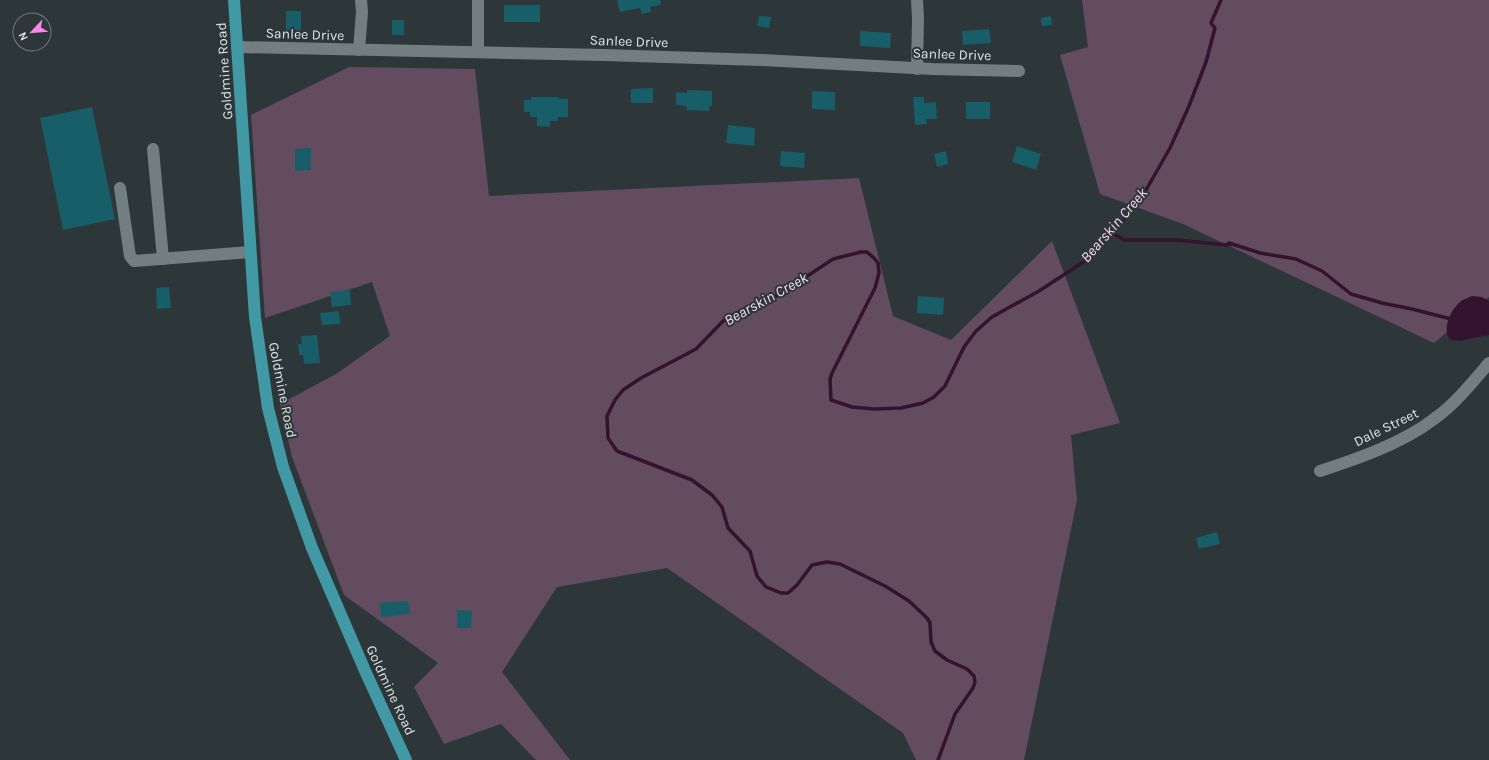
<svg xmlns="http://www.w3.org/2000/svg" width="1489" height="760" viewBox="0 0 1489 760" font-family="Karla,sans-serif">
<style>
.green{fill:#634c5f}
.water{fill:#341330}
.lines{fill:none;stroke-linecap:round;stroke-linejoin:round}
.stream{stroke:#341330;stroke-width:3.5}
.building{fill:#175e69}
.minor{stroke:#727e80;stroke-width:12}
.major{stroke:#4199a5;stroke-width:12}
.labels{text-anchor:middle;stroke-width:4;stroke-linejoin:round;paint-order:stroke}
.street-label{font-size:14px;fill:#dce3e4;stroke:#2d3739}
.water-label{font-size:15px;font-style:italic;fill:#fdd6f6;stroke:#2d3739}
</style>
<rect width="100%" height="100%" fill="#2d3739"/>
<!-- green -->
<g class="green">
<polygon points="1082,0 1489,0 1489,297 1434,343 1183,224 1100,194 1060,55 1088,47"/>
<polygon points="349,67 475,69 489,196 859,178 893,316 951,340 1052,241 1120,423 1071,435 1077,500 1024,760 916,760 903,733 667,568 557,587 502,672 570,760 536,760 501,724 444,744 414,687 438,663 344,595 292,457 280,404 336,374 390,336 372,282 265,318 251,115"/>
</g>
<!-- water -->
<path class="water" d="M1472 296 1482 297 1489 301V335L1459 341 1450 340C1442 328 1450 311 1460 302 1463 299 1468 298 1472 296Z"/>
<g class="lines">
<!-- stream -->
<g class="stream">
<polyline points="1113,233 1124,240 1177,240 1227,245 1229,243 1260,253 1296,259 1322,271 1351,294 1382,303 1412,309 1451,319"/>
<polyline points="938,760 955,714 973,688 975,682 974,676 967,669 947,660 935,651 931,642 930,623 927,618 909,601 885,586 840,564 827,562 812,565 797,585 788,593 781,593 766,587 757,576 750,551 728,528 722,507 712,495 692,480 617,451 608,438 607,416 615,400 623,390 641,378 696,349 725,319 752,305 779,295 833,259 861,252 867,252 874,258 878,263 879,273 875,288 832,373 830,379 831,400 852,407 874,409 901,408 923,403 934,397 945,386 964,347 976,331 992,317 1039,291 1088,259 1113,233 1142,197 1170,148 1189,106 1206,62 1215,28 1211,23 1221,0"/>
</g>
</g>
<!-- building -->
<g class="building">
<polygon points="617,0 660,0 661,5 650,7 651,12 642,14 640,8 620,12"/>
<rect x="504" y="5" width="36" height="17"/>
<rect x="286" y="11" width="15" height="19"/>
<polygon points="759,16 771,17 769,28 757,26"/>
<polygon points="1051,16 1052,25 1042,26 1041,18"/>
<rect x="392" y="20" width="12" height="15"/>
<polygon points="989,29 991,43 963,45 962,31"/>
<polygon points="860,31 891,33 890,48 860,46"/>
<polygon points="653,88 653,103 631,103 631,89"/>
<polygon points="687,90 712,91 712,106 709,106 709,111 686,110 687,106 676,105 676,92 687,93"/>
<polygon points="812,91 835,92 835,110 812,109"/>
<polygon points="531,97 559,97 559,99 568,99 568,117 558,117 558,121 550,121 550,127 537,126 537,117 530,117 530,112 524,112 524,100 531,100"/>
<polygon points="913,97 924,97 924,103 936,102 937,119 926,119 927,124 915,125"/>
<rect x="966" y="102" width="24" height="17"/>
<polygon points="92,107 115,219 63,230 40,118"/>
<polygon points="728,125 755,128 754,146 726,143"/>
<polygon points="1017,146 1041,154 1036,170 1012,162"/>
<polygon points="311,148 311,170 295,171 295,149"/>
<polygon points="781,151 805,153 804,168 780,166"/>
<polygon points="946,151 948,164 937,167 934,154"/>
<polygon points="169,287 171,308 157,309 156,288"/>
<polygon points="350,290 351,305 332,307 330,292"/>
<polygon points="918,296 944,298 943,315 917,313"/>
<polygon points="339,311 340,324 322,325 320,313"/>
<polygon points="317,335 320,363 304,364 303,355 299,355 298,344 302,344 301,336"/>
<polygon points="1217,532 1220,544 1199,549 1196,538"/>
<polygon points="408,601 410,614 381,617 380,603"/>
<polygon points="457,610 472,611 471,628 457,628"/>
</g>
<g class="lines">
<!-- minor -->
<g class="minor">
<polyline points="237,47 604,55 761,60 933,69 1019,71"/>
<polyline points="359,50 362,12 361,0"/>
<polyline points="478,52 478,0"/>
<polyline points="917,69 918,18 917,0"/>
<polyline points="153,149 163,259"/>
<polyline points="120,188 130,256 134,261 250,252"/>
<path d="M1320 471C1357 459 1403 443 1434 419 1455 404 1472 383 1489 363"/>
</g>
<!-- major -->
<polyline class="major" points="234,0 255,317 268,408 283,467 312,548 366,673 406,760"/>
</g>
<g class="labels">
<!-- street labels -->
<g class="street-label">
<text transform="translate(305 34) rotate(2)" y="5">Sanlee Drive</text>
<text transform="translate(629 41) rotate(2)" y="5">Sanlee Drive</text>
<text transform="translate(952 54) rotate(2)" y="5">Sanlee Drive</text>
<text transform="translate(224 71) rotate(-94)" y="5">Goldmine Road</text>
<text transform="translate(283 390) rotate(79)" y="5">Goldmine Road</text>
<text transform="translate(1386 427) rotate(-26)" y="5">Dale Street</text>
<text transform="translate(391 690) rotate(65)" y="5">Goldmine Road</text>
</g>
<!-- water labels -->
<g class="water-label">
<text transform="translate(1114 225) rotate(-49)" y="5">Bearskin Creek</text>
<text transform="translate(766 299) rotate(-29)" y="5">Bearskin Creek</text>
</g>
</g>
<!-- north arrow -->
<g transform="translate(32 32) rotate(244)"><circle r="19" fill="#2d3739" stroke="#737c7d"/>
<path d="M0-3L7 15L0 10L-7 15Z" fill="#f987e9"/>
<text y="-6" font-size="11" font-weight="bold" text-anchor="middle" fill="#dce3e4">N</text>
</g>
</svg>
